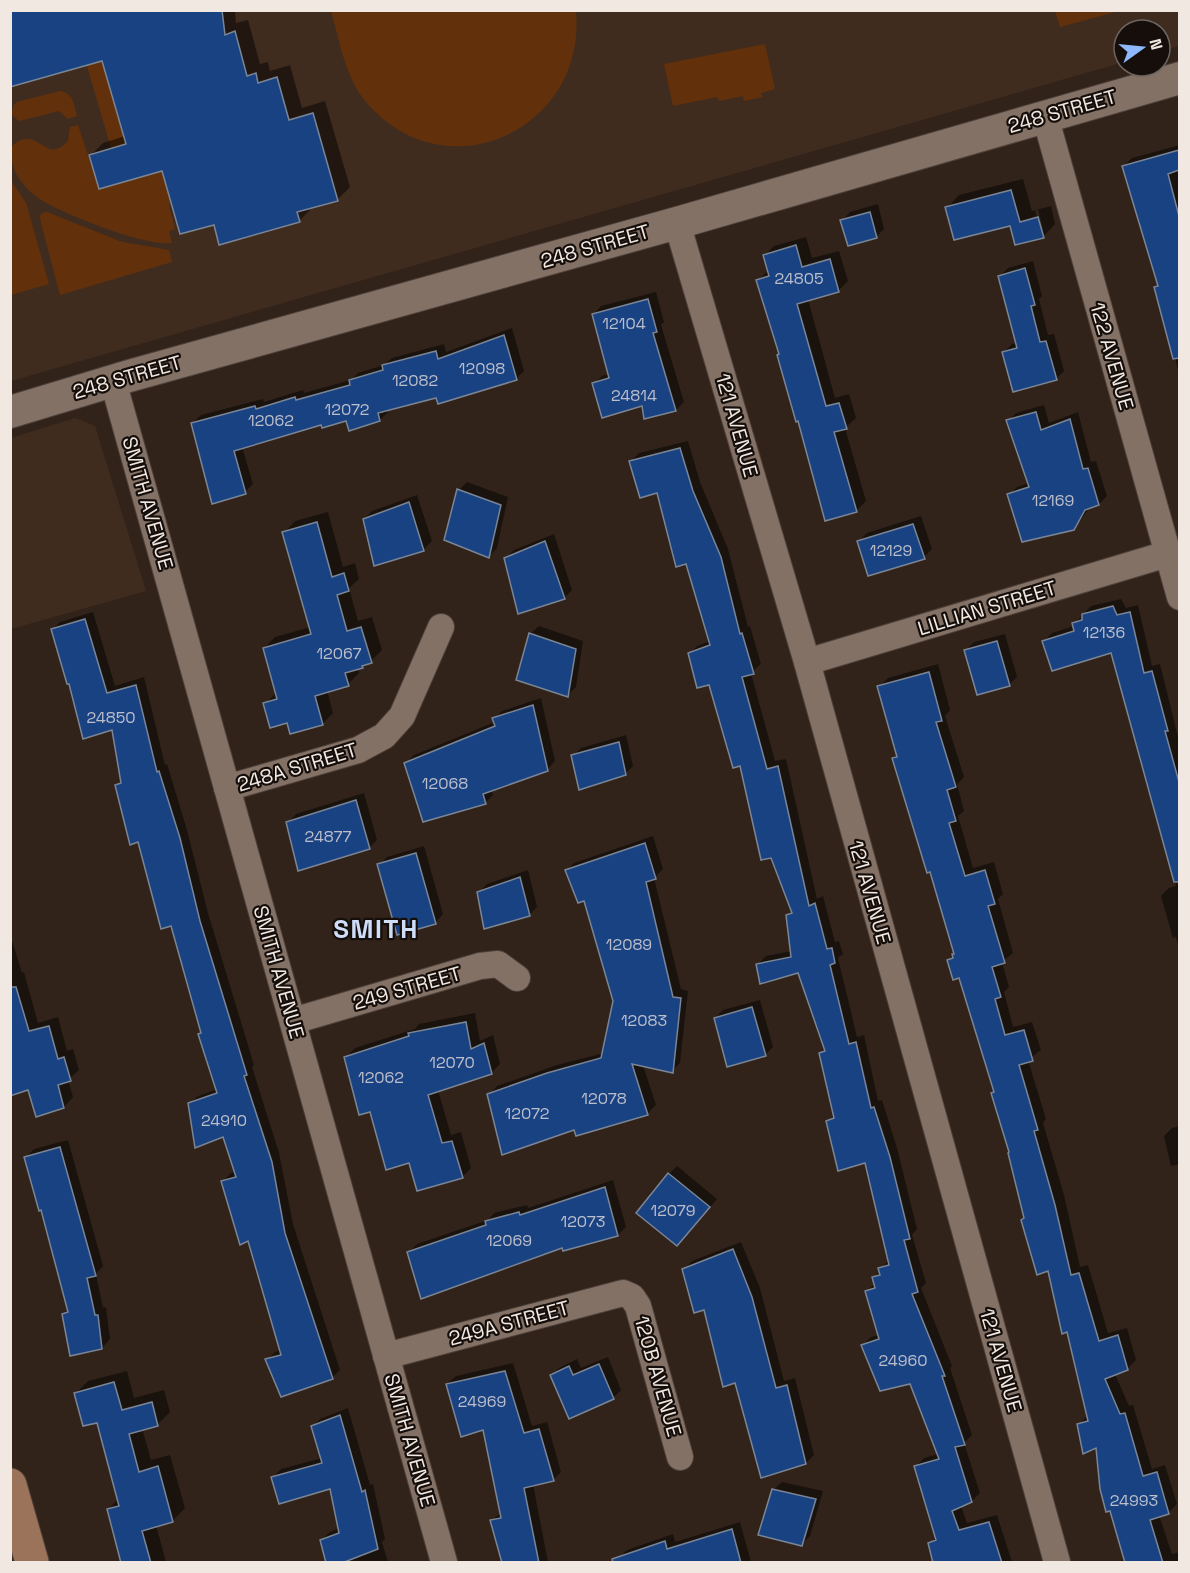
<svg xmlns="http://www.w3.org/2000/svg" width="1190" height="1573" viewBox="0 0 1190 1573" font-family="'Space Grotesk',sans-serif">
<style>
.built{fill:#402c1f}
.green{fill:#62310b}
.shadow{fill:#0007;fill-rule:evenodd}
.building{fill:#194283;stroke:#7a8595;stroke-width:1.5}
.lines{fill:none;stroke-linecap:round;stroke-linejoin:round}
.minor-casing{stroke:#4d413a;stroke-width:28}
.tertiary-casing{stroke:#4d413a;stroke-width:34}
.secondary-casing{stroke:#4d413a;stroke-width:35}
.minor{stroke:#837166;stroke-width:26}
.tertiary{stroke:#837166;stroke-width:32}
.secondary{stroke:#9a735a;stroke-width:33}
.labels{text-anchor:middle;stroke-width:4.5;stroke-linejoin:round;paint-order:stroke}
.number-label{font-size:16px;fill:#bcbeca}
.street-label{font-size:20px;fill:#f2e8e2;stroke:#150e0a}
.district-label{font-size:26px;font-weight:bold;letter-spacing:1.5px;fill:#cedef8;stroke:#150e0a}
</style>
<rect width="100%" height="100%" fill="#32231a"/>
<!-- built -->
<g class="built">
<polygon points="11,11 1179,11 1179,46 1160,51 1160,30 1124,30 1124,62 11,381"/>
<polygon points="75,418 95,426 146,591 11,629 11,438"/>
</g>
<!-- green -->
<g class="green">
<path d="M331 11H576C587 129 446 195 367 103 345 78 340 42 331 11Z"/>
<polygon points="1055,11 1055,10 1119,11 1060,27"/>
<polygon points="765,44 775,89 761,93 763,97 744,101 743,96 719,101 717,97 673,106 664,64"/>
<polygon points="100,55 126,144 111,148 85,59"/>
<path d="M60 91C73 93 74 104 77 116L68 119 59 111 19 121 12 115 13 106 17 102Z"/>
<path d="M78 125 99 189 162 171 171 202 169 205 175 229 169 231 172 243C146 247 59 213 37 197 22 186 7 166 12 146 38 122 44 167 68 141L70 127Z"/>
<polygon points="10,179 26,203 49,284 11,295"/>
<polygon points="47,212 122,242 169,250 172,262 60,295 41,223 40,216 42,213"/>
</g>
<!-- shadow -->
<g class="shadow">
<polygon points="10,10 235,10 236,23 248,20 260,64 268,62 270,71 290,65 302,108 325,101 350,187 338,199 311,207 311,209 299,221 215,223 163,169 91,155 103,143 125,136 103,59"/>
<polygon points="1180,145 1180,169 1177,170 1180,179 1180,377 1156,288 1159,285 1124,166 1132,158"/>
<path d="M1023 179 1032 211 1051 206 1055 224 1043 237 1012 224 947 208 959 195ZM1038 209 1043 230H1040L1035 210Z"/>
<polygon points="878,204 884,229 876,237 842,221 850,212"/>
<polygon points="806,237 812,258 839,251 848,281 838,291 808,299 835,398 849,394 856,418 845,428 866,501 856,511 780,353 758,280 769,270 765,255 774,246"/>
<polygon points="1033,261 1042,296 1039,299 1048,335 1054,334 1064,371 1056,379 1004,352 1012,344 1017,343 1000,276 1008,268"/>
<polygon points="656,292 664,322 661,325 684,402 676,410 643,404 594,384 602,376 609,374 593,315 601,306"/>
<polygon points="512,328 524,371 516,379 387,409 388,412 380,420 347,420 322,423 242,447 253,484 245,492 193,423 201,415 263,399 264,402 303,390 304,393 351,380 358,373 384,365 392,358 444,344 446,352"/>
<polygon points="1044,405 1049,423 1078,412 1091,462 1096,461 1107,496 1099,504 1089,508 1081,520 1073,528 1009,495 1017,487 1029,483 1008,421 1016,413"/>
<polygon points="688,441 700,482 728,549 748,627 750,626 761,664 751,673 775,761 786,759 817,899 823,896 835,942 839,941 843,954 838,958 857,1037 864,1035 878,1101 882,1100 897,1148 917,1229 912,1235 926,1283 921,1288 952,1366 950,1368 972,1435 964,1443 980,1493 972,1501 961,1506 967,1523 997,1515 1012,1562 935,1562 930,1543 937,1536 916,1466 924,1458 938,1454 911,1382 863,1345 871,1337 879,1335 867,1292 875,1283 874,1277 880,1271 880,1269 889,1260 866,1162 828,1121 835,1114 820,1054 826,1048 799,972 758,964 766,956 792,951 787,916 792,911 741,764 710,684 689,654 697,646 710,641 687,562 658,491 631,461 639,453"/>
<polygon points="467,482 508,497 497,548 489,556 459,490"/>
<polygon points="417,495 432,541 424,549 376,564 364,519 372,511"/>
<polygon points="328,512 343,567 355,563 359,579 349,588 358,621 372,617 382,650 371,661 358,668 359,673 348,684 327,690 333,713 322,724 288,721 265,704 277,692 264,648 275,637 311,627 284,533 295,521"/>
<polygon points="921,516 932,549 924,557 859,541 867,533"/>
<polygon points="554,534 572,590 564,598 506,558 514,550"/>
<polygon points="1121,599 1126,608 1138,605 1152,666 1160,664 1180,745 1180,952 1176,937 1173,938 1161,896 1169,888 1176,886 1112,651 1044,641 1052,633 1074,626 1074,624 1091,606"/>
<polygon points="93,612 115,686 144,677 165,765 167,764 187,830 208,913 254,1065 252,1067 279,1153 293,1224 340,1370 332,1378 267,1360 275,1352 281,1350 249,1239 223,1181 231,1173 236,1172 224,1135 189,1104 198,1096 218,1089 199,1035 202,1032 172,924 117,785 122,780 113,728 70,682 52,630 60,622"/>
<polygon points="539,626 583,641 576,687 568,695 530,634"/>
<polygon points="1005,634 1017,677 1009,685 966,650 974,642"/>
<polygon points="938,664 950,710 945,716 964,777 957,784 964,811 958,816 973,868 994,862 1003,894 998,899 1013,953 1002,962 1009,987 1004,992 1013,1027 1032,1022 1041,1050 1028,1060 1046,1119 1043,1123 1064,1195 1080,1267 1088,1265 1108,1333 1127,1328 1136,1360 1127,1369 1115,1374 1129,1406 1133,1405 1152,1469 1165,1465 1177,1504 1168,1513 1159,1515 1172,1554 1180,1552 1180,1562 1120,1562 1125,1557 1097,1446 1079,1424 1088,1415 1068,1330 1049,1269 1025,1217 995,1091 960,976 949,960 955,953 931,870 894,758 898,755 879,687 888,678"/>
<polygon points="541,698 555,761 547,770 491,790 493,795 485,803 406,763 414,755 495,722 494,719 502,711"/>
<polygon points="626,735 633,766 625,774 573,756 581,748"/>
<polygon points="364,793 377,840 369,848 288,823 296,814"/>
<polygon points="653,836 663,869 654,878 681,989 688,991 680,1063 672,1071 643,1065 656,1105 648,1113 577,1134 575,1128 489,1095 497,1086 557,1065 604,1053 614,1001 585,899 566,871 574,863"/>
<polygon points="424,846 443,914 435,923 379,865 387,857"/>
<polygon points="528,870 537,907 529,915 478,893 487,884"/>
<polygon points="10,934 22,973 24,972 38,1023 58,1017 67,1051 73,1049 79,1070 68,1080 73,1097 64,1107 29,1089 10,1094"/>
<polygon points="760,1000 773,1047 765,1055 715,1018 723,1010"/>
<polygon points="475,1013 480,1041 493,1035 500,1064 491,1073 438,1090 451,1135 461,1132 471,1168 462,1177 410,1161 371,1110 346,1057 355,1048 415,1029 419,1024"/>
<polygon points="1180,1126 1180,1164 1171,1166 1164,1136 1172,1128"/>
<polygon points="68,1140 103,1266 96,1274 103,1308 106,1307 110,1339 102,1348 63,1314 69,1309 42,1208 26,1157 34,1149"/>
<polygon points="677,1166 717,1199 685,1236 669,1174"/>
<polygon points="613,1180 626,1227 618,1235 563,1246 409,1252 417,1244 488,1220 494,1213 527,1205 528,1208"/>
<polygon points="741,1242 760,1288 784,1381 795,1378 814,1455 806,1463 736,1381 705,1308 684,1269 692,1261"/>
<polygon points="608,1357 621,1390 613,1398 551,1376 559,1368 577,1359 581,1368"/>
<polygon points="513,1363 532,1426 547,1422 561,1472 553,1480 533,1484 548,1562 504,1562 492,1520 502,1512 484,1428 447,1384 456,1376"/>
<polygon points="127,1371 134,1398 164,1390 170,1412 158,1424 142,1428 151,1460 170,1455 185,1508 172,1521 156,1525 166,1562 123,1562 108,1510 118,1499 98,1421 75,1394 88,1381"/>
<polygon points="348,1408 370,1485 373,1484 385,1539 382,1542 388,1562 327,1562 321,1540 330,1532 339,1528 332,1487 273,1477 281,1469 322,1458 312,1427 320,1419"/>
<polygon points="782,1482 823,1491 810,1536 802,1544 773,1490"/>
<polygon points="740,1522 751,1562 620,1562 619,1558 627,1550 673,1534 675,1542"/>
</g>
<!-- building -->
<g class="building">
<polygon points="10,10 222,10 225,35 235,31 247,76 256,73 258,83 277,77 289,120 313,113 338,201 297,212 300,222 219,245 214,225 180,234 162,171 99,189 89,155 126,144 102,61 10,87"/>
<polygon points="1179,150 1179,170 1168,174 1179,216 1179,358 1173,359 1154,287 1158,286 1122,166"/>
<polygon points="1011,190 1020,222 1038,217 1044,238 1015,245 1010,226 954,240 945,207"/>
<polygon points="870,212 877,238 848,246 840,220"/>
<polygon points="796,245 802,267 830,259 839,292 797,304 826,406 839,403 847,429 834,432 857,512 825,521 798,421 796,422 777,355 779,354 756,280 769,276 763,255"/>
<polygon points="1025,268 1035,305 1031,306 1040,342 1046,341 1057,380 1013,392 1002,352 1017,348 998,276"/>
<polygon points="648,299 657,332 653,333 676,411 644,419 642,406 602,418 592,383 609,378 592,314"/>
<polygon points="504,335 517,380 438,404 436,398 378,413 380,421 349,431 346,421 322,428 321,425 234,451 246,494 212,504 191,423 255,406 256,409 295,397 296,400 350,385 349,380 383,370 382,365 436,351 438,359"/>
<polygon points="1036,412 1041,430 1070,419 1083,469 1088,468 1099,505 1085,510 1074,530 1022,542 1007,494 1029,487 1006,420"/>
<polygon points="680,448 693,491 721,557 740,634 742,633 754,674 742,677 767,769 778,766 809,906 815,903 827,949 832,948 835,963 830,965 849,1044 856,1042 871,1108 874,1107 890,1157 910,1239 904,1240 918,1292 912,1294 945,1376 942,1376 965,1445 955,1447 972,1502 952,1511 959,1530 989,1522 1002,1563 933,1563 928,1543 936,1540 914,1466 939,1459 910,1384 880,1391 861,1345 879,1339 865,1291 875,1288 872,1277 880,1275 878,1268 889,1265 865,1163 838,1171 826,1121 834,1118 819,1053 825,1051 798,973 760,984 756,964 791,957 786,915 792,913 771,858 761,860 740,766 733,768 709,685 697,688 688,653 710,645 686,564 676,567 657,493 640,498 629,461"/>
<polygon points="457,489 501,505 489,558 444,540"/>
<polygon points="409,502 424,551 374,566 363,519"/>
<polygon points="317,522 332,577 344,573 349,591 337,595 347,631 361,627 372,663 362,666 363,668 345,673 349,686 315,696 323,725 290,734 287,723 270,728 263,703 277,699 263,648 311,634 282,532"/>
<polygon points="913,524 925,559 868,576 857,541"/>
<polygon points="545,541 565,599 518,614 504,558"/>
<polygon points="1113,606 1117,615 1130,612 1144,673 1152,671 1168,731 1165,731 1179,782 1179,882 1174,882 1111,653 1052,671 1042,641 1074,631 1072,623 1082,620 1082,614"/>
<polygon points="85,619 107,693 136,685 157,772 159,771 180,838 200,921 247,1075 244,1076 272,1162 285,1233 333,1379 281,1397 265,1359 281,1355 248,1241 240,1245 221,1181 236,1177 223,1137 195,1148 188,1103 217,1093 198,1034 201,1033 171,926 161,929 138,842 130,845 115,785 121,783 112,730 83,739 69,684 67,684 51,629"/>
<polygon points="529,633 576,649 568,697 516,680"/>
<polygon points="997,641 1010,686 977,695 964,650"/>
<polygon points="929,672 942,721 936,722 956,787 947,790 956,821 949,823 965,876 985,870 995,904 988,906 1005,963 992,967 1001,997 995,999 1005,1035 1024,1030 1033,1061 1019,1065 1038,1130 1034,1131 1055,1205 1071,1275 1079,1273 1099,1341 1118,1335 1128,1370 1105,1379 1120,1414 1125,1413 1143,1476 1157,1472 1169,1514 1150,1520 1163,1563 1125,1563 1110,1511 1106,1512 1100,1489 1096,1448 1083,1454 1077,1424 1088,1421 1067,1332 1062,1334 1048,1271 1037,1275 1021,1220 1024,1218 1008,1153 1009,1152 991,1093 994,1092 959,978 953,980 947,960 953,958 952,954 954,954 930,872 927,873 892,758 897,757 877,686"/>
<polygon points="533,705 548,771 483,794 486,804 423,822 404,763 495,726 492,718"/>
<polygon points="619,742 626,775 579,790 571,755"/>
<polygon points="356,800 370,849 298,871 286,822"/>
<polygon points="645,843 656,879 646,882 673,997 681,998 673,1073 632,1064 648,1115 576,1136 574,1130 502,1155 487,1094 547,1073 601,1058 613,1001 584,901 578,903 565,870"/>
<polygon points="416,853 436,924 397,935 377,864"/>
<polygon points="520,877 530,916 484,929 477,892"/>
<polygon points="10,987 16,987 29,1031 49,1026 58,1059 64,1057 71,1081 58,1085 64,1108 36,1117 28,1090 10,1096"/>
<polygon points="752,1007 766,1056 727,1067 714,1018"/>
<polygon points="466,1022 471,1049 484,1043 492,1074 428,1095 442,1143 452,1141 463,1178 417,1191 409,1163 386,1170 370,1112 359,1115 344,1057 409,1036 408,1033"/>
<polygon points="60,1147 96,1276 87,1278 95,1315 98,1315 102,1349 70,1356 62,1314 68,1312 41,1210 39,1211 24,1157"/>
<polygon points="668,1173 710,1207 677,1246 636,1213"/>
<polygon points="605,1187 618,1236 563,1251 562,1248 421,1299 407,1252 486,1225 485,1221 519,1212 520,1215"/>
<polygon points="733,1249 752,1297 776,1388 787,1385 806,1464 761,1478 735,1383 723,1387 704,1310 694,1313 682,1269"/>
<polygon points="599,1364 614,1399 569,1419 550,1375 569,1366 573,1375"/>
<polygon points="505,1371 524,1433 539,1429 554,1481 524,1488 539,1563 502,1563 490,1520 501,1518 483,1430 461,1437 446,1384"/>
<polygon points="114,1382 122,1410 152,1402 158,1426 129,1434 139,1472 158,1466 173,1522 142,1531 151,1563 121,1563 107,1509 119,1506 97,1423 83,1426 74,1393"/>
<polygon points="340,1415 362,1492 365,1490 378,1549 342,1563 326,1563 320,1540 339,1533 330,1489 279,1504 271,1477 322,1463 311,1426"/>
<polygon points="772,1489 816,1499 802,1546 758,1535"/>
<polygon points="732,1529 741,1563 613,1563 612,1559 665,1541 667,1549"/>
</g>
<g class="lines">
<defs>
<g id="minor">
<polyline points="1045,116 1180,597"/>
<polyline points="677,223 807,662 1057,1562"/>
<polyline points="113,381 444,1562"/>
<polyline points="807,662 1167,554"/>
<polyline points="227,788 358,750 384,736 402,716 441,627"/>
<polyline points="293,1021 480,966 498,964 517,978"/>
<polyline points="386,1356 623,1293 632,1297 638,1306 680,1457"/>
</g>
<polyline id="tertiary" points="10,412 129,376 677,223 1180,78"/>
<polyline id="secondary" points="10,1485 32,1562"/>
</defs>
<!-- minor casing -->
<use href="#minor" class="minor-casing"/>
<!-- tertiary casing -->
<use href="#tertiary" class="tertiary-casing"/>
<!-- secondary casing -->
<use href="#secondary" class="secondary-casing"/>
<!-- minor -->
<use href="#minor" class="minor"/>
<!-- tertiary -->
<use href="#tertiary" class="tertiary"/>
<!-- secondary -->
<use href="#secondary" class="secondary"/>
</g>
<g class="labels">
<!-- number labels -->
<g class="number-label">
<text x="799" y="284">24805</text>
<text x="624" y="329">12104</text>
<text x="482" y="374">12098</text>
<text x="415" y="386">12082</text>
<text x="634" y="401">24814</text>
<text x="347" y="415">12072</text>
<text x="271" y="426">12062</text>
<text x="1053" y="506">12169</text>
<text x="891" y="556">12129</text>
<text x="1104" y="638">12136</text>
<text x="339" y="659">12067</text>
<text x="111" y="723">24850</text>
<text x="445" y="789">12068</text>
<text x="328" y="842">24877</text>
<text x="629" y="950">12089</text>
<text x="644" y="1026">12083</text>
<text x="452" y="1068">12070</text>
<text x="381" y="1083">12062</text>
<text x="604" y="1104">12078</text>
<text x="527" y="1119">12072</text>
<text x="224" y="1126">24910</text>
<text x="673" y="1216">12079</text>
<text x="583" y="1227">12073</text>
<text x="509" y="1246">12069</text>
<text x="903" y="1366">24960</text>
<text x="482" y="1407">24969</text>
<text x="1134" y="1506">24993</text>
</g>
<!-- street labels -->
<g class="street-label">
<text transform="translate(1062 111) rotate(-16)" y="7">248 STREET</text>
<text transform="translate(595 246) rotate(-16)" y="7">248 STREET</text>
<text transform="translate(1112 356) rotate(74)" y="7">122 AVENUE</text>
<text transform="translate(127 377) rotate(-16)" y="7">248 STREET</text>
<text transform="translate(737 425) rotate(74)" y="7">121 AVENUE</text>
<text transform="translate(148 503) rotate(74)" y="7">SMITH AVENUE</text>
<text transform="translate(987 608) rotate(-17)" y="7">LILLIAN STREET</text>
<text transform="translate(297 767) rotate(-17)" y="7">248A STREET</text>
<text transform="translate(870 892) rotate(74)" y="7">121 AVENUE</text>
<text transform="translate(279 972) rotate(74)" y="7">SMITH AVENUE</text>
<text transform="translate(407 988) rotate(-16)" y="7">249 STREET</text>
<text transform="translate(509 1323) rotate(-15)" y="7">249A STREET</text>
<text transform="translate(1001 1360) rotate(74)" y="7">121 AVENUE</text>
<text transform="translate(658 1376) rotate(74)" y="7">120B AVENUE</text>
<text transform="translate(410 1440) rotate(74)" y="7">SMITH AVENUE</text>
</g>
<!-- district labels -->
<g class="district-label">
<text x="376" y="938">SMITH</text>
</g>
</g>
<!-- border -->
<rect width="1190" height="1573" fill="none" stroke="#f2e8e2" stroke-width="24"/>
<!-- north arrow -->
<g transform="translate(1142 48) rotate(75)"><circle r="28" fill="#150e0a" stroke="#6d6560" stroke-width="1.5"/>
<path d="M0-4.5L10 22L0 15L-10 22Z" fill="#8eb9fd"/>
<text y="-9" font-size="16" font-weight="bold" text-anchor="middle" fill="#f2e8e2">N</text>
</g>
</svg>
